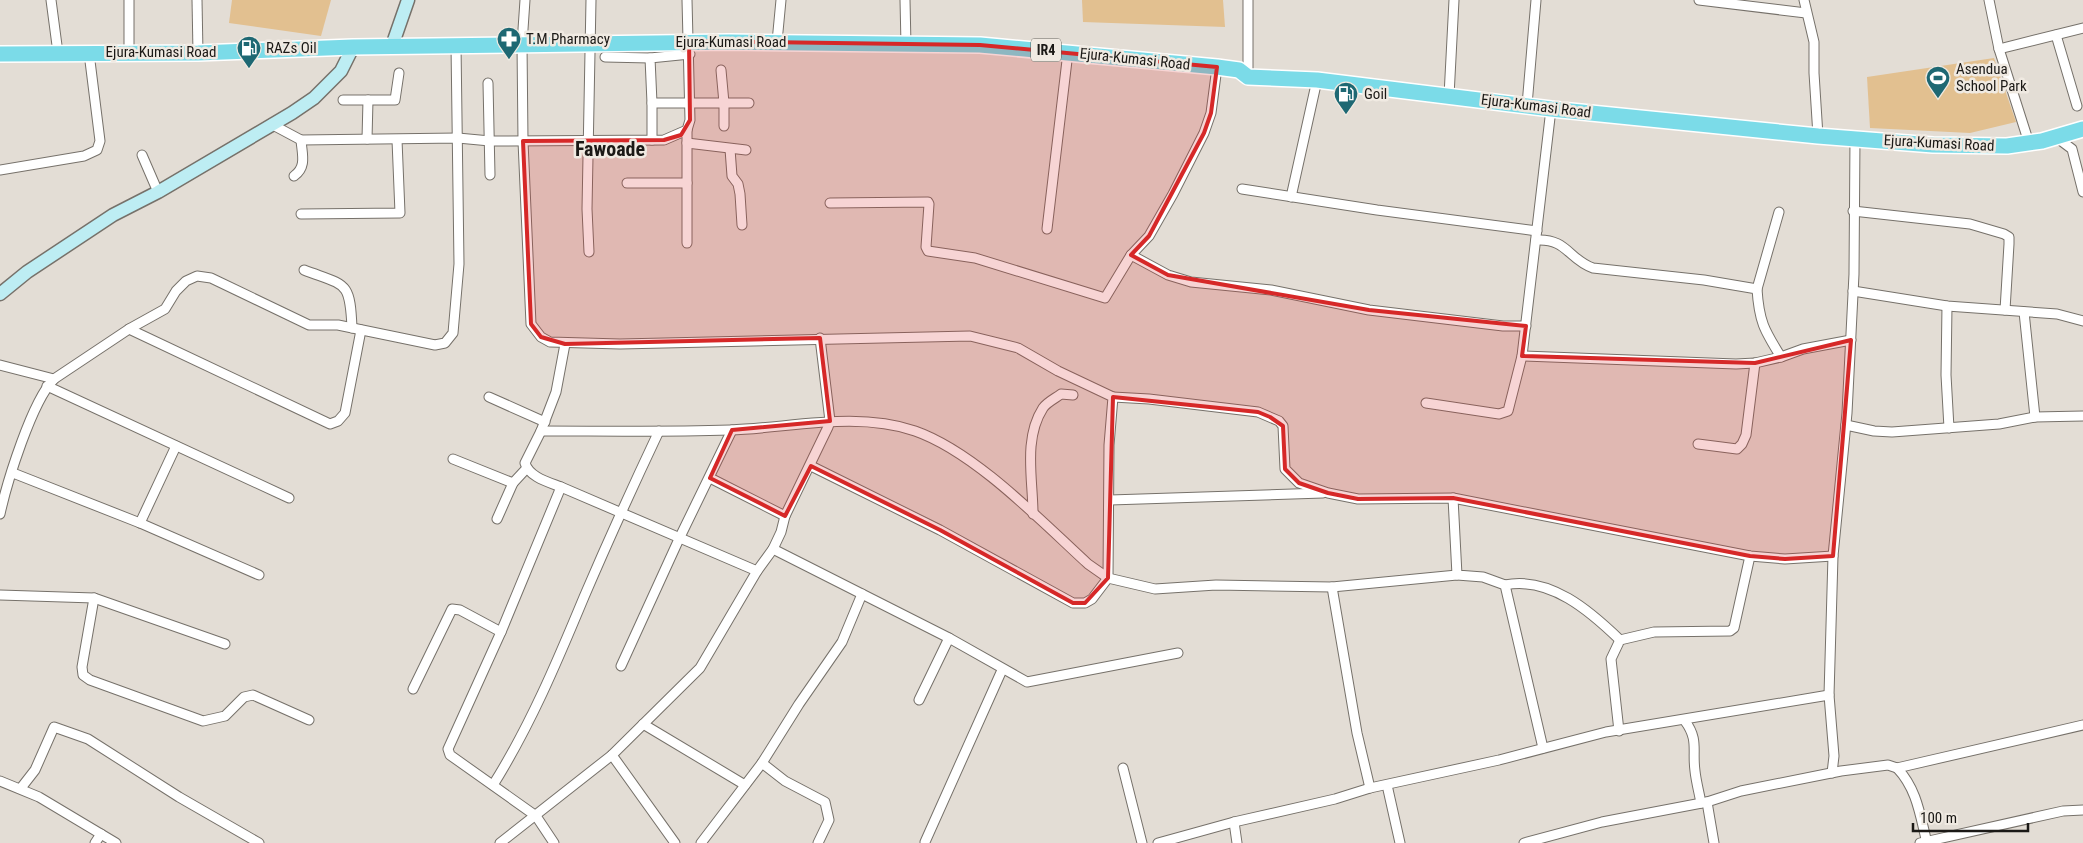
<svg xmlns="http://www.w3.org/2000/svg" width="2083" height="843" viewBox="0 0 2083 843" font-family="'Roboto Condensed',sans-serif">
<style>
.green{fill:#e2c090}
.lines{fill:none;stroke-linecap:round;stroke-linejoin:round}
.street-casing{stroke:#76716a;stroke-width:11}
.secondary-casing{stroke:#76716a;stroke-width:15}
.primary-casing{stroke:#fff;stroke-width:18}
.street{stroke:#fff;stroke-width:9}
.secondary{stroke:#bdedf3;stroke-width:12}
.primary{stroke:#7bdbe8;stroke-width:15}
.marked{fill:#d62828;fill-opacity:0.2;stroke:#d62828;stroke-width:4;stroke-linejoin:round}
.labels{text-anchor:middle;stroke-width:5;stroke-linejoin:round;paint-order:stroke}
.shield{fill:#f0eae2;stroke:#5b5853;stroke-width:1}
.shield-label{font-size:14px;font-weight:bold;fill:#1b1916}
.poi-label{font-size:15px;fill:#1b1916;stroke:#f0eae2;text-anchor:start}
.street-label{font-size:15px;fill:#1b1916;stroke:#f0eae2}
.district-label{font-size:20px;font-weight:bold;fill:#1b1916;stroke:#f0eae2}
</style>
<rect width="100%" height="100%" fill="#e3ddd5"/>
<!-- green -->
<g class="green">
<polygon points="232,0 331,0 321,36 229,23"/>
<polygon points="1082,0 1223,0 1225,27 1083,22"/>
<polygon points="1994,58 2016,122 1970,133 1870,128 1867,77"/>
</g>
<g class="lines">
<defs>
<g id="street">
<polyline points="51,0 58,53"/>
<polyline points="197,0 198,53"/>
<polyline points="525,0 522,44 523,141 531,324 541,337 550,342 620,344 970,336 1018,348 1058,371 1113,397 1109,445 1108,578 1092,599 1085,603 1073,603 940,530 811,466"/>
<polyline points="905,0 906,45"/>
<polyline points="1248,0 1248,77"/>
<polyline points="1699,0 1806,13"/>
<polyline points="1804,0 1814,42 1814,73 1818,136"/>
<polyline points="1989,0 1999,49 2029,143"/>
<polyline points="2056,35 2077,106"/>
<polyline points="777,42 781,0"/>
<polyline points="1999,49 2083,28"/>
<polyline points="129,53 129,0"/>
<polyline points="690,54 650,58 652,103 724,103 721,70"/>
<polyline points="605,57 650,58"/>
<polyline points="488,83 490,175"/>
<polyline points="1449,96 1454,0"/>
<polyline points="343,100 395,100 399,73"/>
<polyline points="1527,105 1536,0"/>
<polyline points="271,124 301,140 458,138 490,141 664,140 687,130 690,120 687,0"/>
<polyline points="724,126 724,103 749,103"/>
<polyline points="687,130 687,243"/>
<polyline points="2056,137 2072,149 2083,192"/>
<polyline points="367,139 368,100"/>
<polyline points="652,140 652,103"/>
<polyline points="687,143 746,150"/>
<polyline points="730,149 732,176 738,184 740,194 742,225"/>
<polyline points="142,155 158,192"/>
<polyline points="0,170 84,156 97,150 100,141 89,53"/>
<path d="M294 176C307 167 302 154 301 140"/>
<polyline points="627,183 687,183"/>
<polyline points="1242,189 1377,210 1537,231"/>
<polyline points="1291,197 1317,80"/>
<polyline points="830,203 928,202 929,204 926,247 928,251 975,258 1105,298 1131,255 1149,236 1173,194 1204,133 1211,113 1217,67"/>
<polyline points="1853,211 1970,224 2004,234 2009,237 2009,244 2005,310"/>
<polyline points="301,214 400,213 397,140"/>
<polyline points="1047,229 1068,52"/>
<polyline points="589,252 587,209 591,0"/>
<polyline points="1131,255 1168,275 1191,282 1271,290 1369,310 1503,326 1526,326"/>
<path d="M304 270C346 286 350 280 352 328"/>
<polyline points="1757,289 1779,212"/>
<polyline points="1853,291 1947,306 2057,314 2083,321"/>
<polyline points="1947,306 1946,375 1949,428"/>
<polyline points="2024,312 2035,417"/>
<polyline points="129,329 330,424 338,421 345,413 361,330"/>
<path d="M565 344 556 392 541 431 525 463C529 477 548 482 561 487L757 571"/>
<path d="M1522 356 1736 364 1755 363 1781 357C1764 330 1759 321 1757 289L1704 280 1593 268C1569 260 1567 238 1536 240"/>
<polyline points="1781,357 1803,349 1851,340"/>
<polyline points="0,365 54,379"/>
<polyline points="47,386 289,498"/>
<polyline points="489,397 545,422"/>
<polyline points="1113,397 1149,399 1258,412 1279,421 1283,426 1285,469 1299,483 1328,493 1358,499 1453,498 1750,556 1785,559 1833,556"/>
<polyline points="1426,403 1499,414 1508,411 1522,356 1551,109"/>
<polyline points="1846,425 1874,431 1892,432 1999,424 2035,417 2083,416"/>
<path d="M541 431C604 431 667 432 730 430 790 428 856 411 915 431 975 452 1041 521 1088 564L1108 578 1155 589 1216 585 1332 587 1457 575"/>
<polyline points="1698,444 1737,449 1742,444 1746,435 1755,363"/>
<polyline points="453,459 513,483"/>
<polyline points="13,473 140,523 259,575"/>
<polyline points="710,478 785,516"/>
<polyline points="1453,498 1457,575 1483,577 1505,585 1543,748"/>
<polyline points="1110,500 1323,493"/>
<path d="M0 514C7 482 32 401 54 379L129 329 165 309 176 291 186 281 197 276 211 278 309 325H338L435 345 445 343 453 333 459 264 456 45"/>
<path d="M1033 514C1033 480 1023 439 1043 408 1047 402 1056 398 1061 394L1073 395"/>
<polyline points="497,519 513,483 526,469"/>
<polyline points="140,523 176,446"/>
<polyline points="773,549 949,638 1027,682 1178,653"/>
<path d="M1505 585C1550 576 1590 611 1620 640"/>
<polyline points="1332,587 1357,733 1370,788"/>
<polyline points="0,595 94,598 225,644"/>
<polyline points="94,598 82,667 83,675 90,680 203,721 225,716 244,697 253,695 309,720"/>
<polyline points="621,666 679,539 732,430"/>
<polyline points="413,689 452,609 460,610 501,632"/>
<polyline points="919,700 949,638"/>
<path d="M1685 721C1699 740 1692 750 1695 771 1696 781 1699 792 1701 803"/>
<polyline points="643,724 745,785"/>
<polyline points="1619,731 1611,659 1620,640 1654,632 1730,631 1734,628 1750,556"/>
<polyline points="612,755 675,843"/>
<polyline points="762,763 785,781 825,802 829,820 818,843"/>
<polyline points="1123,768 1142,843"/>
<path d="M1897 768C1917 789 1920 815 1927 843"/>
<polyline points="1832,773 1834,756 1829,695 1833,556 1847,413 1854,274 1855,138"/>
<polyline points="0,781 39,797 116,843"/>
<path d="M493 785C530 726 557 662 584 597 608 541 633 486 659 431"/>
<polyline points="1387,785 1400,843"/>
<polyline points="21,788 35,770 54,727 88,739 179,797 259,843"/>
<polyline points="1707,802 1714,843"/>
<polyline points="1234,822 1237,843"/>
<polyline points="925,842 1002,670"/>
<polyline points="95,843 101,834"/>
<polyline points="500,843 612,755 700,668 757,571 773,549 781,532 785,516 828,427 830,421 820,338"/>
<polyline points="554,843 536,816 450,755 448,749 501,632 561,487"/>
<polyline points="701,843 762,763 799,704 842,642 862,594"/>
<polyline points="1158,843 1234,822 1335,799 1370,788 1499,760 1606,732 1829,695"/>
<polyline points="1524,843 1602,822 1707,802 1741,791 1841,771 1888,765 1897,768 2083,725"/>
<polyline points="1920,843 2063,811 2083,810"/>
</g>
<g id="secondary">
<polyline points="392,46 408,0"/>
<polyline points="0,294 27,272 113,215 158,192 292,113 314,98 341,71 353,47"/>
</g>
<polyline id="primary" points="0,54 198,53 353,47 729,42 980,45 1217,67 1239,70 1248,77 1317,80 1551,109 1818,136 1933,145 2007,146 2042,141 2083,129"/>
</defs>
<!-- street casing -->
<use href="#street" class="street-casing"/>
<!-- secondary casing -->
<use href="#secondary" class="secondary-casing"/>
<!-- primary casing -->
<use href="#primary" class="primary-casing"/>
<!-- street -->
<use href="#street" class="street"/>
<!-- secondary -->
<use href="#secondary" class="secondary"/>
<!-- primary -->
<use href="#primary" class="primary"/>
</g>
<!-- marked area -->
<path class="marked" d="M689 41 980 45 1217 67 1211 113 1204 133 1149 236 1131 255 1168 275 1369 310 1526 326 1522 356 1755 363 1851 340 1833 556 1785 559 1750 556 1453 498 1358 499 1328 493 1299 483 1285 469 1283 426 1270 417 1258 412 1113 397 1108 578 1085 603H1073L940 530 811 466 785 516 710 478 732 430 830 421 820 338 565 344 541 337 531 324 523 141 664 140 681 135 690 120Z"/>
<!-- icons -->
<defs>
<symbol id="pharmacy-pin" viewBox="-11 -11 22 30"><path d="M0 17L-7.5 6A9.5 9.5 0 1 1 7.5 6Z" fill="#1e6873" stroke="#f0eae2"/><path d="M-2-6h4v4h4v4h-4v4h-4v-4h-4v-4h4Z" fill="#fff"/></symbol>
<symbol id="fuel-pin" viewBox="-11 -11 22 30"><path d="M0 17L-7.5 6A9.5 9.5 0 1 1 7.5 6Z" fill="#1e6873" stroke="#f0eae2"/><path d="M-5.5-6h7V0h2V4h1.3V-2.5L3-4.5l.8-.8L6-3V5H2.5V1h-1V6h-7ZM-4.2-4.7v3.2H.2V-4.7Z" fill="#fff"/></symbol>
<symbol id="stadium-pin" viewBox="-11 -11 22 30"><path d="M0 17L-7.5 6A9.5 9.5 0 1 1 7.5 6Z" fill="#1e6873" stroke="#f0eae2"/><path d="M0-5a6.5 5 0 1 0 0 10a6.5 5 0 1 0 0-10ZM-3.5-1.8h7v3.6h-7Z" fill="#fff"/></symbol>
</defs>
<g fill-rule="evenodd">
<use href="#pharmacy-pin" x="495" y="25" width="28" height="38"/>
<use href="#fuel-pin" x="235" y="34" width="28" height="38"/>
<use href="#stadium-pin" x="1924" y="64" width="28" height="38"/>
<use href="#fuel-pin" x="1332" y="80" width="28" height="38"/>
</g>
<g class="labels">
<!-- shield labels -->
<rect class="shield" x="1031" y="38.5" width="30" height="23" rx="4"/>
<g class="shield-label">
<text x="1046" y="55">IR4</text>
</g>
<!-- poi labels -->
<g class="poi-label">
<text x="526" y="44">T.M Pharmacy</text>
<text x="266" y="53">RAZs Oil</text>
<text x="1956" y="74">Asendua<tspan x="1956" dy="17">School Park</tspan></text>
<text x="1364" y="99">Goil</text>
</g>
<!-- street labels -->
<g class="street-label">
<text x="731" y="47">Ejura-Kumasi Road</text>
<text x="161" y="57">Ejura-Kumasi Road</text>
<text transform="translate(1135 59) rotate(6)" y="5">Ejura-Kumasi Road</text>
<text transform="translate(1536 106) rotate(7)" y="5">Ejura-Kumasi Road</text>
<text transform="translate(1939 143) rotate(3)" y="5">Ejura-Kumasi Road</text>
</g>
<!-- district labels -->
<g class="district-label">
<text x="610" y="156">Fawoade</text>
</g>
</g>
<!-- scale -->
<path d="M1913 823v8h115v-8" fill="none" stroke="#1b1916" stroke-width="2.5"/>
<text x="1920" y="823" font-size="15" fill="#1b1916" stroke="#f0eae2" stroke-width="4" paint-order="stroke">100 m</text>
</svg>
